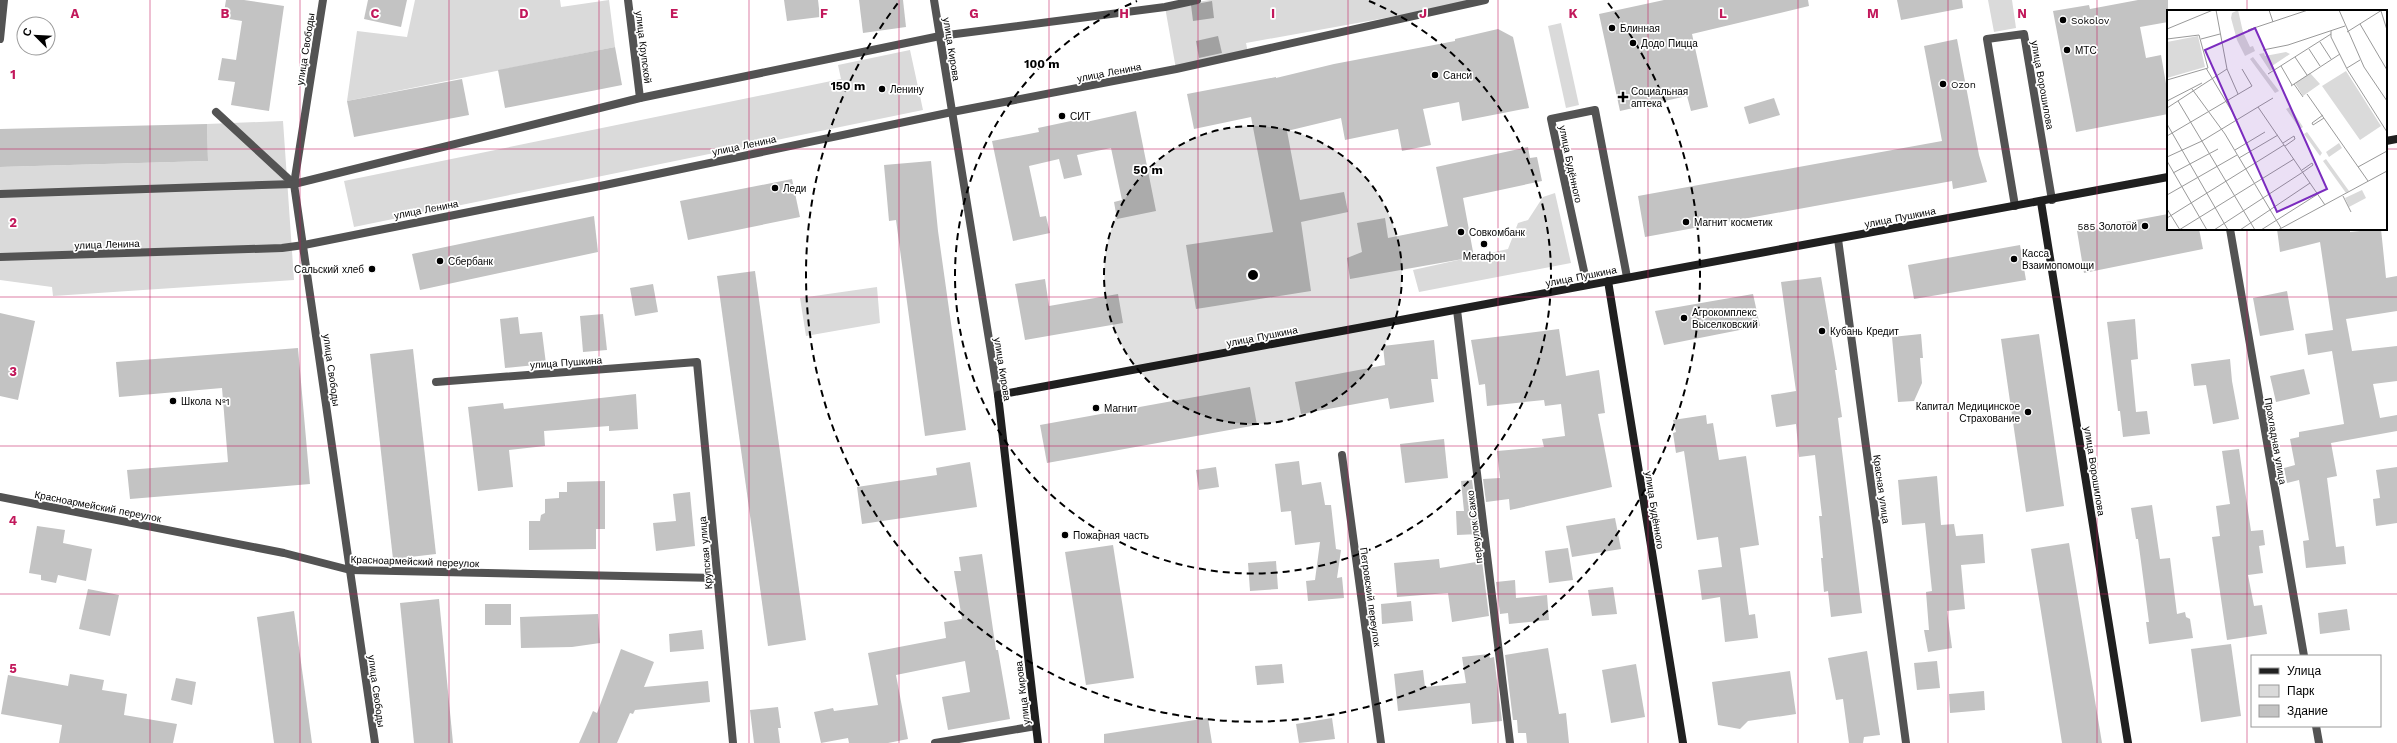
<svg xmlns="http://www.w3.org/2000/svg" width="2397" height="743" viewBox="0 0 2397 743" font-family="'Work Sans',sans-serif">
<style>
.green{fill:#dadada}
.water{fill:#a1a1a1}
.building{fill:#c3c3c3}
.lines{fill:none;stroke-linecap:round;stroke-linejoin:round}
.street{stroke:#535353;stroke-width:8}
.secondary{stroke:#202020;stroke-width:8}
.grid{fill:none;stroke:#c2185b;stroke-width:1;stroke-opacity:0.55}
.ring{fill:none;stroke:#000;stroke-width:2;stroke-dasharray:7 5}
.poi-dot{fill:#000;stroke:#fff;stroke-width:1.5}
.labels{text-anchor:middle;stroke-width:3.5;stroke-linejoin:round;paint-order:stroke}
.poi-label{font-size:10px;fill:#000;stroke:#fff;text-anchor:start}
.street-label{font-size:10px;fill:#000;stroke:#fff}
.inset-road{fill:none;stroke:#999;stroke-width:1}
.view{fill:#7b2cbf;fill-opacity:0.15;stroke:#7b2cbf;stroke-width:2}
.inset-edge{fill:none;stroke:#000;stroke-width:2}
.grid-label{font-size:13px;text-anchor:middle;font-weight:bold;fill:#c2185b;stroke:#fff;stroke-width:3.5;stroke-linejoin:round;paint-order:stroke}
.centre{fill:#000;stroke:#fff;stroke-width:2}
.ring-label{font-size:12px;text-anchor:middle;font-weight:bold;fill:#000;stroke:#fff;stroke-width:3.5;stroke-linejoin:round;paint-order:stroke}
</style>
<rect width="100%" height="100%" fill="#fff"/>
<!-- green -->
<g class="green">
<polygon points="415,0 560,0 561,7 609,0 615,47 347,101 357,31 407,37"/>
<polygon points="1210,0 1485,0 1246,43 1248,53 1176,69 1165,7"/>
<polygon points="1988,0 2012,0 2016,28 1994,32"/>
<polygon points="1561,23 1579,105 1566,108 1548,26"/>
<polygon points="910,50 923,110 354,227 344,181 841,79 838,65"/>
<polygon points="283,121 294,280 53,296 52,287 0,280 0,167 208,161 207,124"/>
<polygon points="1555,193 1571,263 1419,292 1413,270 1508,249 1518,223 1528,220 1543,197"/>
<polygon points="877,287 880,323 806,336 800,298"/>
</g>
<!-- water -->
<g class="water">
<polygon points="1212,1 1214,18 1193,21 1191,5"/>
<polygon points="1218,36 1222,53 1199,58 1196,41"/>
</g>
<!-- building -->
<g class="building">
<polygon points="226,0 244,0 284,6 269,111 231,105 235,82 218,80 222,58 236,60 242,21 223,18"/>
<polygon points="368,0 407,0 401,27 364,19"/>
<polygon points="784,0 818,0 820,17 787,21"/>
<polygon points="859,0 903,0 906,27 863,33"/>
<polygon points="1664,0 1808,0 1809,6 1692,34 1708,107 1691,111 1687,96 1620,111 1599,14"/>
<polygon points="1897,0 1962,0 1963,8 1901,20"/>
<polygon points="2138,0 2168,0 2168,22 2140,27 2146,58 2161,55 2168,95 2168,114 2076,132 2053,11 2089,5 2090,9"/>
<polygon points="1498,29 1513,37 1529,108 1462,121 1459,102 1423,109 1431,145 1402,151 1398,129 1345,140 1341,118 1287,131 1300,200 1344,192 1348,212 1301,222 1311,291 1196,309 1186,245 1273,232 1251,117 1194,129 1187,94 1276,77 1276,78 1334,64 1455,41 1455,39"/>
<polygon points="1957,39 1979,155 1987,182 1953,189 1952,181 1645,237 1638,196 1942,141 1924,46"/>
<polygon points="615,47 622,85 505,108 498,70"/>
<polygon points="462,79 469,115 354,137 347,101"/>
<polygon points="1774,98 1780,115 1749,124 1744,107"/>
<polygon points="1136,111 1156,211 1117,219 1114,202 1122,200 1111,148 1077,155 1082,175 1064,179 1059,159 1029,166 1040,217 1046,216 1050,233 1013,241 992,141 1039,132 1038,128 1085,118 1086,122"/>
<polygon points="207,124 208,161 0,167 0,129"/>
<polygon points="1528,147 1530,158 1537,157 1542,181 1463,198 1474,257 1350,279 1347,258 1362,252 1357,223 1385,218 1388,238 1448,226 1436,167"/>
<polygon points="931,161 938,231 966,430 925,436 896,220 889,221 884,165"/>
<polygon points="792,179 800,217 688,240 680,201"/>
<polygon points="2168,214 2168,229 2199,229 2203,249 2084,273 2077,231"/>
<polygon points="594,216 598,252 420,290 412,254"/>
<polygon points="2277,229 2350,229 2350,232 2381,229 2386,278 2397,276 2397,311 2346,319 2352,351 2397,346 2397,381 2373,384 2380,418 2397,415 2397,431 2331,443 2337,476 2327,478 2336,547 2344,546 2346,564 2306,568 2303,541 2309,540 2299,480 2287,483 2284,468 2295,465 2290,439 2299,437 2299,432 2344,424 2332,351 2308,355 2305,334 2333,330 2320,242 2280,252"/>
<polygon points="2020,245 2026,280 1914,299 1908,265"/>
<polygon points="755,271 806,640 768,646 717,276"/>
<polygon points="1821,277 1837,370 1835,370 1842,417 1838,418 1862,613 1831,617 1828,591 1824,592 1821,558 1823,558 1819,516 1822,516 1815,455 1799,457 1796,424 1776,427 1771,395 1796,391 1781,282"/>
<polygon points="1045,279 1049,306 1118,294 1123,323 1025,340 1015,284"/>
<polygon points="653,284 658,312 635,316 630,288"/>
<polygon points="2287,291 2294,330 2260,336 2253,298"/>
<polygon points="1753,294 1760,326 1664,345 1655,311"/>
<polygon points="0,313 35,321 18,400 0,396"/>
<polygon points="603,314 607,350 583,352 580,316"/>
<polygon points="518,317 520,334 542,332 546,364 505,368 500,319"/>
<polygon points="2135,319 2138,359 2131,360 2136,412 2147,411 2150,434 2123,437 2120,411 2118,411 2107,322"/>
<polygon points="1559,329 1566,376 1599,370 1605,413 1598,414 1612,487 1510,510 1509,499 1486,502 1483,479 1500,478 1497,451 1544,447 1542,439 1565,436 1561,404 1545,406 1544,400 1487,406 1485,384 1479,385 1471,340"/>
<polygon points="1921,334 1923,358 1920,358 1922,383 1914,401 1898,402 1892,337"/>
<polygon points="2039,334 2064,506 2026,512 2001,339"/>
<polygon points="1434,340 1438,379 1431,379 1434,402 1390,409 1388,398 1301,414 1295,382 1385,365 1383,346"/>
<polygon points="298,348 310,484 130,499 127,470 228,462 222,388 119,397 116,362"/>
<polygon points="413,349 436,554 393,559 370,354"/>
<polygon points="2230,359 2232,381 2239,419 2213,424 2206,385 2194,386 2191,364"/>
<polygon points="2304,369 2310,394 2276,402 2270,376"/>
<polygon points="1250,387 1257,425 1047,463 1040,425"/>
<polygon points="636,394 638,429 609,431 609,426 544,431 545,446 509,450 513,487 478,491 468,407 503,403 504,409"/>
<polygon points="1706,415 1707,424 1713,423 1719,460 1746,456 1759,545 1740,548 1749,615 1755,614 1758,638 1725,642 1720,597 1702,600 1698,570 1722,567 1718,537 1697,540 1684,451 1676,453 1673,433 1676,432 1673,420"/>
<polygon points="1444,439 1448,478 1405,483 1400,444"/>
<polygon points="2239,449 2251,531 2263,530 2265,545 2259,546 2263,573 2248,575 2254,606 2262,605 2267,634 2227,640 2212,537 2220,536 2216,506 2230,504 2222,451"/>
<polygon points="1299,461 1302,485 1321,482 1325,505 1331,505 1336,549 1341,550 1337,578 1342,577 1344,598 1308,601 1306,581 1315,580 1320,542 1295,545 1291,511 1281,512 1275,464"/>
<polygon points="970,462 977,507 862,524 857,487 937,475 936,468"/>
<polygon points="1216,467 1219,487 1199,490 1196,470"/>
<polygon points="2397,467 2397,523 2376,526 2373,499 2380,498 2376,470"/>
<polygon points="1937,476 1941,525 1954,524 1956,536 1983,534 1985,563 1961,565 1965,609 1947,611 1952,648 1928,652 1924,630 1929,630 1926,592 1932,591 1925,523 1902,525 1898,480"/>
<polygon points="1472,480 1479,534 1457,535 1456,511 1464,511 1461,481"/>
<polygon points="605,481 605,529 596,529 596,549 529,550 529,521 540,521 541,515 545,513 545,499 559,498 559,492 567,492 567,482"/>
<polygon points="690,492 695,546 656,551 653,523 676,521 673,494"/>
<polygon points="2152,505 2160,559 2170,558 2177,614 2185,612 2186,617 2190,619 2193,638 2149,644 2146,622 2149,622 2138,539 2136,539 2131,508"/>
<polygon points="1615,518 1621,549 1572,557 1566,526"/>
<polygon points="37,526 65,530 63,543 92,549 86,581 58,575 56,583 41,580 41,575 29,573"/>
<polygon points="2069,543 2102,743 2062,743 2031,549"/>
<polygon points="1113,545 1134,678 1086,685 1065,552"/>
<polygon points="1568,548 1573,580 1549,583 1545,551"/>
<polygon points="982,554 996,650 998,650 1010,719 948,730 942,697 970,692 965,661 896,675 908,739 888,743 849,743 848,738 821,743 814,712 833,708 834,711 878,705 868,653 946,638 944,622 962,619 954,571 961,571 959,557"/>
<polygon points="1439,559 1440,568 1482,561 1489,616 1452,622 1448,593 1397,597 1394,563"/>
<polygon points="1276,561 1278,589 1250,591 1248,563"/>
<polygon points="1515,580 1516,598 1547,595 1549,620 1509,624 1508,613 1500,614 1496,582"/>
<polygon points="1613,587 1617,614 1592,616 1588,590"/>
<polygon points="88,589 119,595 110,636 79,629"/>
<polygon points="439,599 453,743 414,743 400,603"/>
<polygon points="1411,601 1413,621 1382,624 1381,604"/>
<rect x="485" y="604" width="26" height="21"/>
<polygon points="2347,609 2350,630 2320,634 2318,613"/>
<polygon points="294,611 312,743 274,743 257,617"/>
<polygon points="598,614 600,643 572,647 521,648 520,617"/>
<polygon points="702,630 704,649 670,652 669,634"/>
<polygon points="2231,644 2241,716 2201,722 2191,649"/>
<polygon points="1548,648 1559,714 1566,713 1569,743 1527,743 1526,733 1518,733 1517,720 1513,720 1505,655"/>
<polygon points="621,649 654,662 644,687 708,681 710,702 635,710 633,714 630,713 617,743 579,743 593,711 597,713"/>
<polygon points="1867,651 1880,735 1864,737 1863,743 1849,743 1843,699 1836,700 1828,658"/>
<polygon points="1489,654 1490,658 1494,657 1502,721 1472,724 1470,703 1398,711 1394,674 1423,670 1425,687 1466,683 1462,657"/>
<polygon points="1937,661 1940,688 1917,690 1914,663"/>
<polygon points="1282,664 1284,683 1257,685 1255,666"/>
<polygon points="1636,664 1645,717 1611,723 1602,670"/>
<polygon points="1790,671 1796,714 1748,721 1740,729 1718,725 1712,682"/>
<polygon points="70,674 104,680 102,690 127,694 124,715 177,724 173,743 59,743 62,725 1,714 8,675 68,686"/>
<polygon points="176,678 196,682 192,705 171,700"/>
<polygon points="1984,691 1985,710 1950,713 1949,694"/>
<polygon points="778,707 781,728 778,728 780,743 754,743 750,710"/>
<polygon points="1208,718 1212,743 1104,743 1104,734"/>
<polygon points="1332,718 1335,739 1299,743 1296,724"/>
</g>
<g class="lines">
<!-- street -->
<g class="street">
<polyline points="323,0 294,184 375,743"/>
<polyline points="628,0 640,98"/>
<polyline points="934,0 998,395"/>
<polyline points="0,39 4,0"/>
<polyline points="216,112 294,184"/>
<polyline points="0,194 294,184 640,98 940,36 1165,7 1197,0"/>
<polyline points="2015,206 1987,39 2024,34 2052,200"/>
<polyline points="2230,229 2304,656"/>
<polyline points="1838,239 1906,743"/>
<polyline points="0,257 282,248 304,245 605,185 952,112 1176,69 1485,0"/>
<polyline points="1587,285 1551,119 1595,110 1627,277"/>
<polyline points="1457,310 1510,743"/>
<polyline points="436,382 697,362 733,743"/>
<polyline points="1342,455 1381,743"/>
<polyline points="0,497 284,553 350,570 717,578"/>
<polyline points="2316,726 2319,743"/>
<polyline points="935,743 1036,726"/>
</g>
<!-- secondary -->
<g class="secondary">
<polyline points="2386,141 2397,139"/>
<polyline points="2041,202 2128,743"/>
<polyline points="1608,281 1683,743"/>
<polyline points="1038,743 998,395 2168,177"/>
</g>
</g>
<!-- grid -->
<path class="grid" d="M150 0V743M300 0V743M449 0V743M599 0V743M749 0V743M899 0V743M1049 0V743M1198 0V743M1348 0V743M1498 0V743M1648 0V743M1798 0V743M1948 0V743M2097 0V743M2247 0V11M0 149H2168M2386 149H2397M2247 229V743M0 297H2397M0 446H2397M0 594H2397"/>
<!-- distance rings -->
<circle cx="1253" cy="275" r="149" fill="#000" fill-opacity=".12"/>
<g class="ring">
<circle cx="1253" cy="275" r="149"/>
<path d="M1369 1A298 298 0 1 1 1137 1"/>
<path d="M1608 3A447 447 0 1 1 898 3"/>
</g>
<!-- markers -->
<g class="poi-dot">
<circle cx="2063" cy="20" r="4"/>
<circle cx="1612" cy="28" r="4"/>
<circle cx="1633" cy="43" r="4"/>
<circle cx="2067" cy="50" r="4"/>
<circle cx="1435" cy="75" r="4"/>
<circle cx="1943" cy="84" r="4"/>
<circle cx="882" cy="89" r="4"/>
<path d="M1621 91h4v4h4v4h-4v4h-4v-4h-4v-4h4z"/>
<circle cx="1062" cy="116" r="4"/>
<circle cx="775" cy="188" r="4"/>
<circle cx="1686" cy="222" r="4"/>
<circle cx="2145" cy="226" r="4"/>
<circle cx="1461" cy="232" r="4"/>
<circle cx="1484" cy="244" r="4"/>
<circle cx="2014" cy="259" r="4"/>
<circle cx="440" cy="261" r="4"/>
<circle cx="372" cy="269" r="4"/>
<circle cx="1684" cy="318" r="4"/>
<circle cx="1822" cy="331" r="4"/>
<circle cx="173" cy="401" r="4"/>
<circle cx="1096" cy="408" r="4"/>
<circle cx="2028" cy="412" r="4"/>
<circle cx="1065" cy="535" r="4"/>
</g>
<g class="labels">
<!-- poi labels -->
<g class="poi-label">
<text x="2071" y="24">Sokolov</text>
<text x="1620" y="32">Блинная</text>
<text x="1641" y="47">Додо Пицца</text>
<text x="2075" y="54">МТС</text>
<text x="1443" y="79">Санси</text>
<text x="1951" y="88">Ozon</text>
<text x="890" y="93">Ленину</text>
<text x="1631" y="95">Социальная<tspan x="1631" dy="12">аптека</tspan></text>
<text x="1070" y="120">СИТ</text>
<text x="783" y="192">Леди</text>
<text x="1694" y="226">Магнит косметик</text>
<text x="2137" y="230" text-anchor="end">585 Золотой</text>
<text x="1469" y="236">Совкомбанк</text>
<text x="2022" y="257">Касса<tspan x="2022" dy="12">Взаимопомощи</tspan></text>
<text x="1484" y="260" text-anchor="middle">Мегафон</text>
<text x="448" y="265">Сбербанк</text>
<text x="364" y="273" text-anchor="end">Сальский хлеб</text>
<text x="1692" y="316">Агрокомплекс<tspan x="1692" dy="12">Выселковский</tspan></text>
<text x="1830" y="335">Кубань Кредит</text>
<text x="181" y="405">Школа №1</text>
<text x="2020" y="410" text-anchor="end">Капитал Медицинское<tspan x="2020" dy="12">Страхование</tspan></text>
<text x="1104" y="412">Магнит</text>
<text x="1073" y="539">Пожарная часть</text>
</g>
<!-- street labels -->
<g class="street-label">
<text transform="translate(644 47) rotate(83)" y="4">улица Крупской</text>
<text transform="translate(305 49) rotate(-81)" y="4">улица Свободы</text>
<text transform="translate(952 49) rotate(81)" y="4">улица Кирова</text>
<text transform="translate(1109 72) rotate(-11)" y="4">улица Ленина</text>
<text transform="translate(2043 85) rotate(80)" y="4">улица Ворошилова</text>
<text transform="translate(744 145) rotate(-12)" y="4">улица Ленина</text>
<text transform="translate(1571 164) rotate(78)" y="4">улица Будённого</text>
<text transform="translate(426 209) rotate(-11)" y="4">улица Ленина</text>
<text transform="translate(1900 217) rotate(-11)" y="4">улица Пушкина</text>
<text transform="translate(107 244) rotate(-2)" y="4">улица Ленина</text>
<text transform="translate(1581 276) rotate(-11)" y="4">улица Пушкина</text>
<text transform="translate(1262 336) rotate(-11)" y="4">улица Пушкина</text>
<text transform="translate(566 362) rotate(-4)" y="4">улица Пушкина</text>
<text transform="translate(1003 369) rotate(81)" y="4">улица Кирова</text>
<text transform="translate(332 370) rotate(82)" y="4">улица Свободы</text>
<text transform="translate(2276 441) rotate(80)" y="4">Прохладная улица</text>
<text transform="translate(2095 471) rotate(81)" y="4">улица Ворошилова</text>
<text transform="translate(1882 489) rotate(82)" y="4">Красная улица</text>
<text transform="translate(98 506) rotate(11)" y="4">Красноармейский переулок</text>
<text transform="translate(1655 510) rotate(81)" y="4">улица Будённого</text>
<text transform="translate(1474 527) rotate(-97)" y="4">переулок Сакко</text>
<text transform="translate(705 553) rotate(-95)" y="4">Крупская улица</text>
<text transform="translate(415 561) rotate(2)" y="4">Красноармейский переулок</text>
<text transform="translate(1371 597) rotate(82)" y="4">Петровский переулок</text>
<text transform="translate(377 691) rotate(82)" y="4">улица Свободы</text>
<text transform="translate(1022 693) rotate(-97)" y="4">улица Кирова</text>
</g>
</g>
<!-- overview -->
<g transform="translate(2167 10)">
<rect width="220" height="220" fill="#fff"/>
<path d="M71 0 76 22 83 37 86 36 88 41 78 46 70 30 64 8 65 3ZM31 26 38 57 0 68V32ZM119 42 123 44 105 56 106 59 103 61 92 44 97 43 98 46ZM86 47 112 81 108 83 83 49ZM179 61 214 116 193 130 155 76ZM143 63 153 74 136 86 128 73ZM123 97 136 117 133 119 119 99ZM140 122 155 143 153 146 137 124ZM172 133 175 138 162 147 159 142ZM159 149 182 181 179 183 156 151ZM195 180 199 188 182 197 178 188Z" fill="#dadada"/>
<path class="inset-road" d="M49 0 60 59 71 84M102 0 106 12M172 0 197 57 220 91M214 1 220 20M193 14 220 60M0 19 46 0M81 20 141 0M164 21V27L180 59 220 122M180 22 215 0M0 29 32 25 41 58 0 70M34 29 53 24M153 32 164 49M142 39 153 56M96 40 121 35 178 16M128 47 140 65M114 56 125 75M39 58 70 110M180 58 193 50M101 64 164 24M127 74 136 87M124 76 173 44M25 79 58 124 114 218M140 84 201 171M0 91 35 73M11 91 88 220M91 97 106 88M0 98 60 59M156 105 145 113 146 115 157 108M0 114 61 220M0 126 85 76 75 59M116 133 127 126 128 129 118 136M68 140 98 122M0 147 35 131 91 97 158 195M72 148 111 125M0 151 40 220M191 157 220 141M135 160 145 153 146 155 136 162M6 163 51 139M0 185 70 145M176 186 184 202M0 199 13 220M0 208 117 135M12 220 127 149M47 220 136 162M73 220 143 173M94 220 151 184M111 220 220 161"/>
<path class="view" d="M88 18 160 179 110 202 38 40Z"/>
<rect width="220" height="220" class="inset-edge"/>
</g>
<g class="grid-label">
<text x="75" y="18">A</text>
<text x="225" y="18">B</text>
<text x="375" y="18">C</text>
<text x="524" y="18">D</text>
<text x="674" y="18">E</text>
<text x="824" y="18">F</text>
<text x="974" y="18">G</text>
<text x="1124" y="18">H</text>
<text x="1273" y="18">I</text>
<text x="1423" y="18">J</text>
<text x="1573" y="18">K</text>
<text x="1723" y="18">L</text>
<text x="1873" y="18">M</text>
<text x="2022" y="18">N</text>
<text x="13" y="79">1</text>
<text x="13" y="227">2</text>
<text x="13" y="376">3</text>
<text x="13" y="525">4</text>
<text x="13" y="673">5</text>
</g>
<circle cx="1253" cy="275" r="6" class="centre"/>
<g class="ring-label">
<text x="1042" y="68">100 m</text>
<text x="848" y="90">150 m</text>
<text x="1148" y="174">50 m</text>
</g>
<!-- legend -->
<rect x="2251" y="655" width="130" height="72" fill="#ffffff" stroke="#999999"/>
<rect x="2259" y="668" width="20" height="6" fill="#202020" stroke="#999999"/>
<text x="2287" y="675" font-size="12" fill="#000000">Улица</text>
<rect x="2259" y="685" width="20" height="12" fill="#dadada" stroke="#999999"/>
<text x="2287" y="695" font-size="12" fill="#000000">Парк</text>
<rect x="2259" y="705" width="20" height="12" fill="#c3c3c3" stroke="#999999"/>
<text x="2287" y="715" font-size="12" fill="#000000">Здание</text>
<!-- north arrow -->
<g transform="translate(36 36) rotate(294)"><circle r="19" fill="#ffffff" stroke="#999999"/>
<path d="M0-3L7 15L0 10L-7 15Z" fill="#000000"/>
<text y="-6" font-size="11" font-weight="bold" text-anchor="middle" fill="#000000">С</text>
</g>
</svg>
